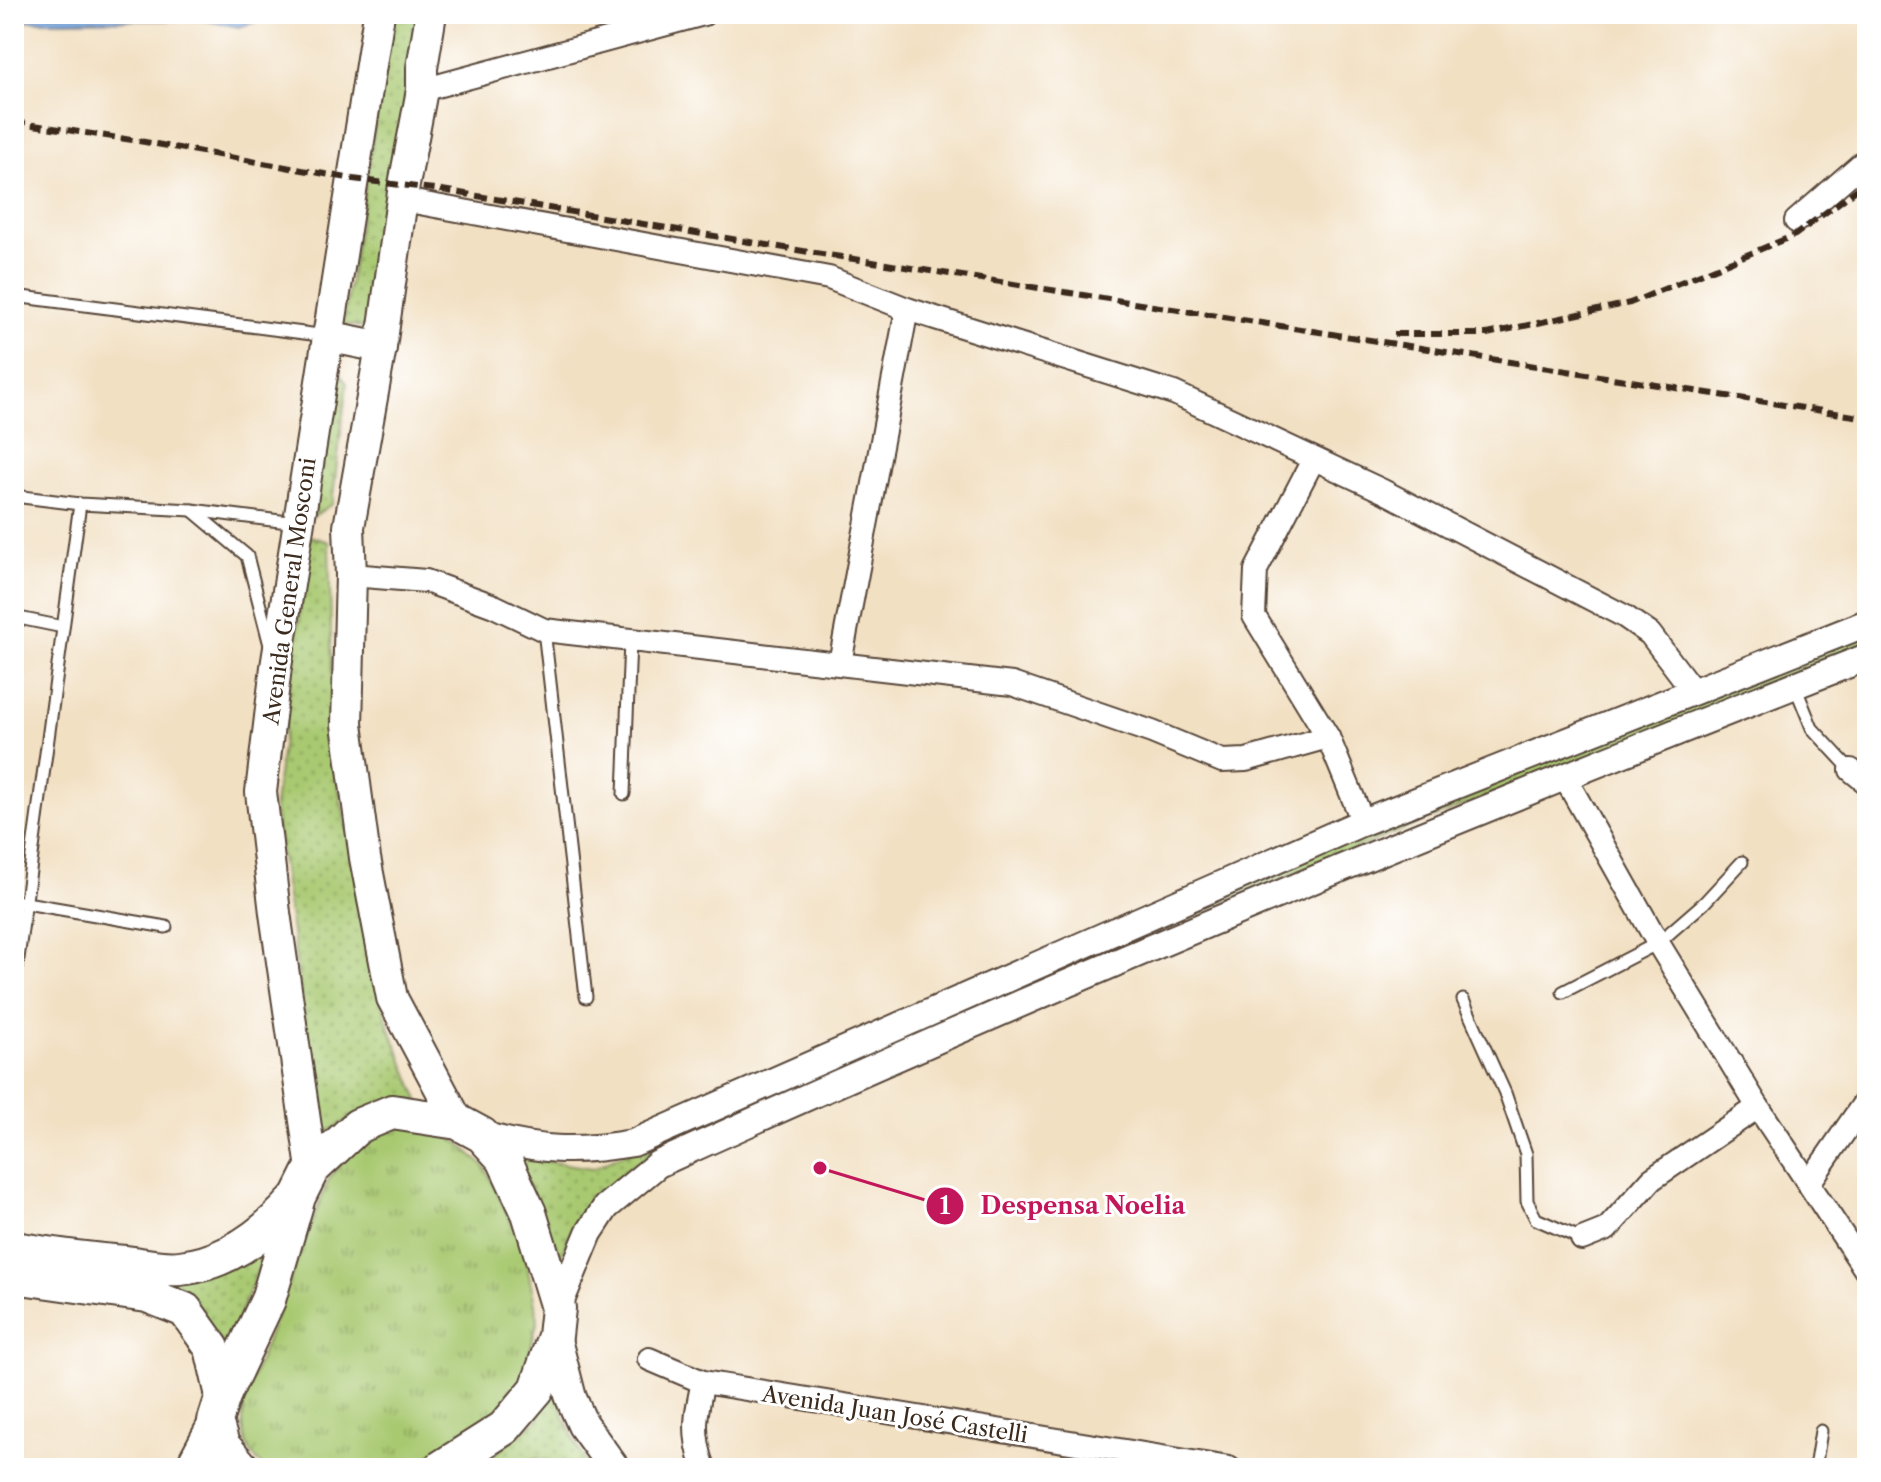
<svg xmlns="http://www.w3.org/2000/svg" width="1881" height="1482" viewBox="0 0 1881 1482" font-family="'Libre Caslon Text',serif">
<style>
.grass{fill:url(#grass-dots);stroke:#727a48;stroke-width:2}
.park{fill:url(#park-tufts);stroke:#727a48;stroke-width:2}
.water{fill:#73a2dc;stroke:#57667d;stroke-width:2}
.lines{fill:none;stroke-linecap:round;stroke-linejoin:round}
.service-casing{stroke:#564537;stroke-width:15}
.minor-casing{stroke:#564537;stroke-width:26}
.tertiary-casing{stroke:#564537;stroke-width:30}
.secondary-casing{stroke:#564537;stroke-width:34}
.primary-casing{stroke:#564537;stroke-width:38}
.service{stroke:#fff;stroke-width:11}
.minor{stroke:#fff;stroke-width:22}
.tertiary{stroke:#fff;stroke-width:26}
.secondary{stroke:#fff;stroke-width:30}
.primary{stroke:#fff;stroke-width:34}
.rail{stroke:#3b2a1e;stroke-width:6;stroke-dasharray:12 6;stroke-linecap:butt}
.labels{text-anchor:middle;stroke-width:6;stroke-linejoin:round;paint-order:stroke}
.street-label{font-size:22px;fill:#3b2a1e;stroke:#fff}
.leader{fill:none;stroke:#c2185b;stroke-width:3}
.callout-dot{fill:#c2185b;stroke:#fff;stroke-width:3}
.mark-label{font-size:24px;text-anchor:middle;font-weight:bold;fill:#fff}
.callout-label{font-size:24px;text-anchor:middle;font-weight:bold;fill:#c2185b;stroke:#fff;stroke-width:6;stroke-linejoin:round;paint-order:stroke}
</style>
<defs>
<pattern id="grass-dots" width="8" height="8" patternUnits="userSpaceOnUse" patternTransform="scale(2)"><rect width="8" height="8" fill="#a9c971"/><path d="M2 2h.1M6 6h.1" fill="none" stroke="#8ba35c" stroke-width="1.8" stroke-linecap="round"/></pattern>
<pattern id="park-tufts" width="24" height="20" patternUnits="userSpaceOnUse" patternTransform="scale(2)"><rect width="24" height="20" fill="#a9c971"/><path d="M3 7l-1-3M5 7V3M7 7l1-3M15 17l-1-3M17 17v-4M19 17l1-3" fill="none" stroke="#8ba35c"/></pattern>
</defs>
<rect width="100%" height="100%" fill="#fff"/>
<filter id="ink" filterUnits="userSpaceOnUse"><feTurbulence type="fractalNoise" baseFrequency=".0125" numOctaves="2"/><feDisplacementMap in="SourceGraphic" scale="16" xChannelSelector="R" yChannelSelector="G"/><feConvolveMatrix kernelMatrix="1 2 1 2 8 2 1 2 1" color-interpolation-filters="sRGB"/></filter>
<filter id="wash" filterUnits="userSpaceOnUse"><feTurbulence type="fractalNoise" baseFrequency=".006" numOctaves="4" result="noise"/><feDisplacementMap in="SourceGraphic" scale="32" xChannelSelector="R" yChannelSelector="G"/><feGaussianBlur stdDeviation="1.8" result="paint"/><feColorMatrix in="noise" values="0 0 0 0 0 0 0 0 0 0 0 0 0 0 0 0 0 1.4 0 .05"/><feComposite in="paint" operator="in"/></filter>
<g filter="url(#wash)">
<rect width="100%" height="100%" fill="#f2e0c3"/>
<!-- grass -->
<g class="grass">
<polygon points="393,14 418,14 371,329 343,324"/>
<polygon points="332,365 347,383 332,504 314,516"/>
<polygon points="310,536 329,542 334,767 387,1022 420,1103 368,1107 321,1136 274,806"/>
<polygon points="1867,633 1867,645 1234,897 628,1168 577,1216 560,1258 516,1157 593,1168 1225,885"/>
<polygon points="270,1240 223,1356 156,1276"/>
<polygon points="557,1369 563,1415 581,1454 591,1468 573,1468 538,1458 478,1468 537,1420"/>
</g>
<!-- park -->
<path class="park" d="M395 1125 437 1130 460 1144 485 1167 524 1250 538 1319 522 1383 486 1428 419 1462 388 1468H265C242 1450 241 1426 244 1400L330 1176 364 1140Z"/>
<!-- water -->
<polygon class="water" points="14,14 283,14 239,27 202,20 14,21"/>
</g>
<g filter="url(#ink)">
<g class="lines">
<defs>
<g id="service">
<polyline points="1476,16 1477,14"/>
<polyline points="14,296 327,336"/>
<polyline points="14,496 80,504 192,510 296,523"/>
<polyline points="192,510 247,556 270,645"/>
<polyline points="14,617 63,627"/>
<polyline points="544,630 586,997"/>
<polyline points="1795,686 1812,728 1851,770"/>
<polyline points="624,794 630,641"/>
<polyline points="14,901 166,927"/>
<polyline points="14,988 80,504"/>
<polyline points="1563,992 1658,943 1704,903 1742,862"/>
<polyline points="1463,1000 1505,1093 1526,1154 1527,1201 1536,1219 1582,1239"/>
<polyline points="1815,1468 1821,1431"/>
</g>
<g id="minor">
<polyline points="422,90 704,14"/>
<polyline points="403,200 829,278 907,309 1174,393 1383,491 1624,616 1650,634 1694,692"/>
<polyline points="1796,221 1867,159"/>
<polyline points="1313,460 1256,570 1254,616 1328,737 1363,822"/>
<polyline points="351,575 426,581 494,606 544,630 1012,684 1152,732 1222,761 1246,760 1328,737"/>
<polyline points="840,663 907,309"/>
<polyline points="1851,770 1867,783"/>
<polyline points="1564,776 1658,943 1758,1107 1867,1272"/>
<polyline points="1809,1183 1867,1099"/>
<polyline points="1582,1239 1607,1229 1652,1179 1758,1107"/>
<polyline points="649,1359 703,1382 1229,1468"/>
<path d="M703 1382C695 1416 692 1435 704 1468"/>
</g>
<g id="tertiary">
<path d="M482 1135C541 1151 573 1153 633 1143L1363 822 1867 623"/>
<path d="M558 1308 589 1233 606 1207 658 1164C1056 983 1460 816 1867 657"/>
</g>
<g id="secondary">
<polyline points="431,14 422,68 422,90 404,185 381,347 349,527 351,575 347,724 365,858 392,998 458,1122"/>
<polyline points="327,336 381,347"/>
<polyline points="312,1169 275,913 261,792 276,667 379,14"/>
<polyline points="555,1336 571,1398 583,1425 614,1468"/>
<polyline points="190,1468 215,1421"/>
</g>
<g id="primary">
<path d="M14 1249C51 1255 88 1260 125 1263 143 1265 163 1270 180 1268 227 1263 265 1234 295 1200"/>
<polyline points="14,1276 147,1295 185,1310 212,1348 223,1396"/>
<polyline points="242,1468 222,1445 215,1421 223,1396 268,1300 298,1197 312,1169 358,1126 392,1112 458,1122 482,1135 504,1159 529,1213 558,1308 555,1336 537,1389 504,1428 441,1468"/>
</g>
</defs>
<!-- service casing -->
<use href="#service" class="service-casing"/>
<!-- minor casing -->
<use href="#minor" class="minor-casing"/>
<!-- tertiary casing -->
<use href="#tertiary" class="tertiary-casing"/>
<!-- secondary casing -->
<use href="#secondary" class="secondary-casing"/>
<!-- primary casing -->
<use href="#primary" class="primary-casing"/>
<!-- service -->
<use href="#service" class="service"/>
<!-- minor -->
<use href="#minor" class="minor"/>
<!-- tertiary -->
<use href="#tertiary" class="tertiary"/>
<!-- secondary -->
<use href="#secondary" class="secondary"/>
<!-- primary -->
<use href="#primary" class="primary"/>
<!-- rail -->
<g class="rail">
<polyline points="14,122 145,142 353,179 442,190 803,251 1867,418"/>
<polyline points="1394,334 1487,334 1630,303 1795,235 1867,182"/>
</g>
</g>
</g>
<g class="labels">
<!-- street labels -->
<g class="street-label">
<text transform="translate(289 591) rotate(-82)" y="8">Avenida General Mosconi</text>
<text transform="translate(895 1414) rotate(9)" y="8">Avenida Juan José Castelli</text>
</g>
</g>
<!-- callouts -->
<path class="leader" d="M820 1168L945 1206"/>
<g class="callout-dot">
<circle cx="820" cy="1168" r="8"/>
<circle cx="945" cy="1206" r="20"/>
</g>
<g class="mark-label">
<text x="945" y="1214">1</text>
</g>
<g class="callout-label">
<text x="1083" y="1214">Despensa Noelia</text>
</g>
<!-- margin -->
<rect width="1881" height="1482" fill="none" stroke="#fff" stroke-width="48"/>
</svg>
